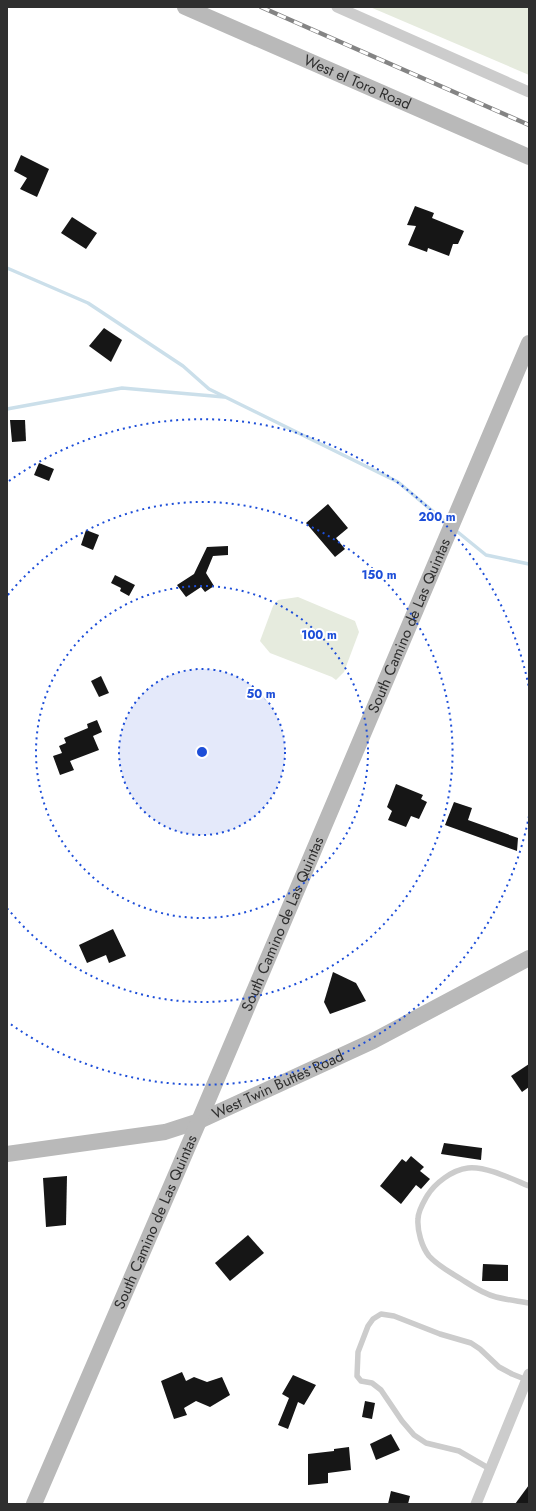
<svg xmlns="http://www.w3.org/2000/svg" width="536" height="1511" viewBox="0 0 536 1511" font-family="Jost,sans-serif">
<style>
.green{fill:#e6ebde}
.lines{fill:none;stroke-linecap:round;stroke-linejoin:round}
.stream{stroke:#cbdfea;stroke-width:3.5}
.building{fill:#161616}
.lane{stroke:#ccc;stroke-width:5.5}
.street{stroke:#ccc;stroke-width:11}
.secondary{stroke:#b9b9b9;stroke-width:16}
.rail-casing{stroke:#848484;stroke-width:4.5}
.rail{stroke:#fff;stroke-width:3;stroke-dasharray:9;stroke-linecap:butt}
.ring{fill:none;stroke:#1d4ed8;stroke-width:2;stroke-dasharray:2 4}
.labels{text-anchor:middle;stroke-width:4;stroke-linejoin:round;paint-order:stroke}
.street-label{font-size:15px;fill:#2f2f2f;stroke:#fff}
.centre{fill:#1d4ed8;stroke:#fff;stroke-width:2}
.ring-label{font-size:12px;text-anchor:middle;font-weight:bold;fill:#1d4ed8;stroke:#fff;stroke-width:4;stroke-linejoin:round;paint-order:stroke}
</style>
<rect width="100%" height="100%" fill="#fff"/>
<!-- green -->
<g class="green">
<polygon points="370,7 529,7 529,75"/>
<polygon points="298,597 355,621 359,632 344,672 336,680 332,677 270,653 260,641 273,606 278,600"/>
</g>
<g class="lines">
<!-- stream -->
<g class="stream">
<polyline points="7,268 88,303 183,366 209,389 398,482 448,524"/>
<polyline points="7,409 122,388 224,397"/>
<polyline points="454,529 486,555 529,564"/>
</g>
</g>
<!-- building -->
<g class="building">
<polygon points="21,155 49,169 37,197 20,189 27,178 14,171"/>
<polygon points="415,206 434,213 432,218 464,231 458,244 453,244 449,256 428,248 427,252 408,245 416,226 407,225"/>
<polygon points="72,217 97,233 86,249 61,233"/>
<polygon points="104,328 122,340 111,362 89,346"/>
<polygon points="10,420 25,420 26,441 12,442"/>
<polygon points="39,463 54,469 49,481 34,475"/>
<polygon points="328,504 348,528 336,538 345,549 335,557 306,523"/>
<polygon points="86,530 99,535 93,550 81,545"/>
<polygon points="228,546 228,555 213,556 206,573 214,586 205,592 201,587 186,597 177,585 194,574 207,547"/>
<polygon points="115,575 135,585 129,596 120,591 121,588 111,583"/>
<polygon points="101,676 109,693 99,697 91,681"/>
<polygon points="97,720 102,732 93,736 99,750 70,761 74,770 60,775 53,756 62,753 59,746 66,743 64,738 88,728 87,724"/>
<polygon points="396,784 423,795 421,799 427,802 419,819 411,816 406,827 388,820 392,811 387,807"/>
<polygon points="454,802 472,808 468,820 518,838 517,851 445,825"/>
<polygon points="113,929 126,956 109,963 106,955 87,963 79,945"/>
<polygon points="333,972 356,983 366,1001 330,1014 324,1002"/>
<polygon points="529,1064 529,1087 522,1092 511,1076"/>
<polygon points="444,1143 482,1148 481,1160 441,1154"/>
<polygon points="411,1156 424,1167 420,1171 430,1179 421,1189 416,1185 401,1204 380,1186 402,1159 406,1162"/>
<polygon points="67,1176 66,1225 46,1227 43,1178"/>
<polygon points="248,1235 264,1253 230,1281 215,1263"/>
<polygon points="483,1264 508,1265 508,1281 482,1281"/>
<polygon points="182,1372 186,1381 194,1377 207,1382 222,1377 230,1395 210,1407 196,1401 184,1408 187,1415 174,1419 161,1381"/>
<polygon points="293,1375 316,1385 304,1405 298,1402 288,1429 278,1425 289,1398 282,1394"/>
<polygon points="365,1401 375,1403 372,1419 362,1417"/>
<polygon points="391,1434 400,1450 376,1460 370,1444"/>
<polygon points="349,1447 351,1470 328,1473 328,1483 308,1485 308,1454 334,1451 334,1449"/>
<polygon points="529,1485 529,1504 515,1504"/>
<polygon points="391,1491 410,1496 408,1504 388,1504"/>
</g>
<g class="lines">
<!-- lane -->
<g class="lane">
<path d="M529 1186C512 1179 486 1166 468 1168 452 1170 435 1183 427 1196 423 1203 418 1211 418 1219 417 1231 422 1247 429 1256 438 1266 450 1272 461 1279 472 1286 483 1294 496 1297 507 1300 518 1301 529 1303"/>
<polyline points="490,1469 459,1451 426,1443 414,1435 402,1421 381,1390 372,1383 361,1381 357,1376 358,1352 368,1326 373,1319 381,1314 394,1316 440,1334 471,1343 480,1349 499,1367 512,1374 527,1380"/>
</g>
<!-- street -->
<g class="street">
<polyline points="337,7 529,92"/>
<polyline points="476,1504 529,1374"/>
</g>
<!-- secondary -->
<g class="secondary">
<path id="s1" d="M185 7 529 157"/>
<path id="s2" d="M7 1154 165 1132 199 1121 373 1041 529 958"/>
<path id="s3" d="M34 1504 199 1121 529 343"/>
</g>
<defs>
<polyline id="rail" points="261,7 529,125"/>
</defs>
<!-- rail casing -->
<use href="#rail" class="rail-casing"/>
<!-- rail -->
<use href="#rail" class="rail"/>
</g>
<!-- distance rings -->
<circle cx="202" cy="752" r="83" fill="#1d4ed8" fill-opacity=".12"/>
<g class="ring">
<circle cx="202" cy="752" r="83"/>
<circle cx="202" cy="752" r="166"/>
<path d="M8 595A250 250 0 1 1 8 909"/>
<path d="M529 816A333 333 0 0 1 9 1023M9 481A333 333 0 0 1 529 688"/>
</g>
<g class="labels">
<!-- street labels -->
<g class="street-label">
<text dy="5" stroke="none"><textPath href="#s1" startOffset="188">West el Toro Road</textPath></text>
<text dy="5" stroke="none"><textPath href="#s3" startOffset="955">South Camino de Las Quintas</textPath></text>
<text dy="5" stroke="none"><textPath href="#s3" startOffset="631">South Camino de Las Quintas</textPath></text>
<text dy="5" stroke="none"><textPath href="#s2" startOffset="282">West Twin Buttes Road</textPath></text>
<text dy="5" stroke="none"><textPath href="#s3" startOffset="307">South Camino de Las Quintas</textPath></text>
</g>
</g>
<circle cx="202" cy="752" r="6" class="centre"/>
<g class="ring-label">
<text x="437" y="521">200 m</text>
<text x="379" y="579">150 m</text>
<text x="319" y="639">100 m</text>
<text x="261" y="698">50 m</text>
</g>
<!-- border -->
<rect width="536" height="1511" fill="none" stroke="#2f2f2f" stroke-width="16"/>
</svg>
